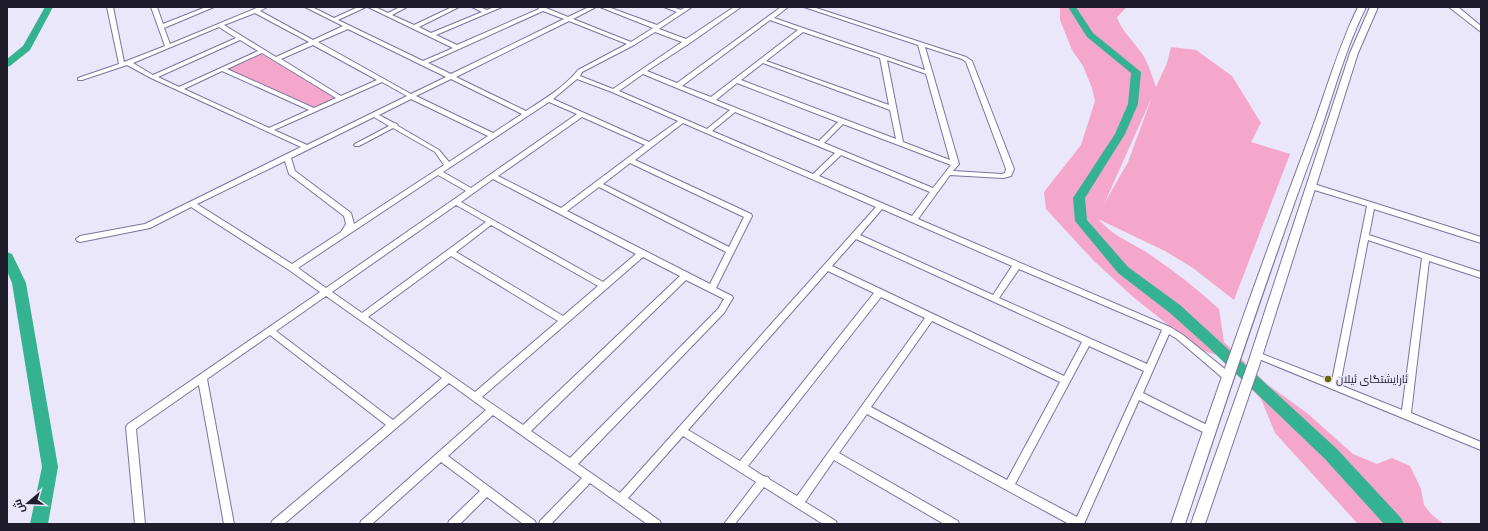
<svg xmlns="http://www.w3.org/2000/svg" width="1488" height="531" viewBox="0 0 1488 531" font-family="Karla,Cairo,sans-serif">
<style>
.green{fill:#f4a7cb;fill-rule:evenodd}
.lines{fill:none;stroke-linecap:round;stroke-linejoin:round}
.river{fill:#35b28f;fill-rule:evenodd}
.street-casing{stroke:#7a759c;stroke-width:2}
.secondary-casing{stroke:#7a759c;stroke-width:2}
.street{fill:#fff;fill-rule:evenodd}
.secondary{fill:#fff;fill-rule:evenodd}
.poi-dot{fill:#686804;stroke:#e9e7f9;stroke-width:1.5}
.labels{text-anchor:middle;stroke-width:3;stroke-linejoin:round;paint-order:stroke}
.poi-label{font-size:11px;fill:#1f1d2c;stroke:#e9e7f9;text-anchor:start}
</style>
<rect width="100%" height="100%" fill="#e9e7f9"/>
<!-- green -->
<g class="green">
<path d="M1060 7H1130L1126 8 1117 17C1120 29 1135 43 1143 55 1149 65 1152 76 1156 87L1167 63 1171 47 1196 50 1232 76 1261 123 1251 142 1290 154 1234 300 1193 268 1165 251 1098 219C1111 234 1129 242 1146 252 1172 269 1196 288 1219 309L1224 342 1267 384 1307 413 1353 454 1377 464 1392 458 1410 466 1421 489 1424 505 1432 515 1444 524H1358L1275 433 1261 399 1219 356 1198 349 1132 296 1093 260 1046 209 1044 192 1081 145 1095 101 1092 88 1083 66 1072 50 1060 20ZM1152 97 1128 162 1104 204Z"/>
<polygon points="260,53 335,98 314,107 228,69"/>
</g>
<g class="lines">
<!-- river -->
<g class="river">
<polygon points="45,7 53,7 30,50 10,66 7,67 7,59 23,46"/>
<polygon points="1068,7 1076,7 1093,33 1141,72 1138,104 1125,134 1085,198 1087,220 1128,267 1180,305 1337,449 1401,518 1404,524 1384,524 1325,459 1208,347 1170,313 1118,273 1075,221 1073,198 1115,134 1128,104 1131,73 1087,37"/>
<polygon points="7,252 12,254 26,283 58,467 48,524 30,524 42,467 12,283 7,271"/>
</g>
<defs>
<g id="street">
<path d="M107 7H113L124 62 165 46 151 7H157L163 24 206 7H214L164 28 170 44 259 7H267L260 11 313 40 343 26 305 7H312L334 18 358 7H366L338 20 423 61 453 48 368 7H375L388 13 400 7H407L392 15 414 25 452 7H459L419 27 431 33 482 12 472 7H480L487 10 494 7H502L436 35 457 45 539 9 538 7 546 8 568 17 589 7H596L573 19 631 42 653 28 600 7H608L657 25 677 12 664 7H672L681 10 685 7H692L659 29 686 39 734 7H741L690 43 647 71 677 83 781 7H788L774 18 925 70 918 45 804 7H813L966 57 972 61 1014 169 1011 176 1003 178 950 175 918 219 1170 327 1183 335 1231 374 1233 377 1231 380 1228 381 1225 380 1177 339 1169 334 1143 393 1213 428 1215 431 1213 434 1210 435 1207 434 1139 400 1084 524H1069L867 414 839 453 958 521 959 524H944L834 460 805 502 836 521 837 524H823L764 487 735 524H724L756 482 683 436 628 498 660 521 661 524H647L590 483 551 524H539L540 521 582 478 493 415 448 456 535 521 536 524H523L487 497 460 524H448L449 521 480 491 441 462 372 524H360L361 521 486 410 449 383 284 524H271L272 521 386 425 270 335 207 379 234 524H224L199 385 136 429 145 524H135L126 427 128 424 320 292 289 270 191 207 150 228 80 242 77 241 76 239 80 236 145 224 301 147 151 78 127 65 82 80H78V78L119 64ZM543 11 564 19 451 74 428 63ZM255 13 309 42 276 57 224 25ZM770 20 798 30 711 97 682 86ZM569 21 627 44 578 70C566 86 543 100 526 111L456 77ZM219 27 236 38 153 75 133 63ZM348 29 446 77 411 94 318 42ZM655 32 682 42 613 89 580 76 582 72 634 45ZM803 32 880 58 889 105 766 61ZM240 40 258 51 179 87 158 77ZM313 45 377 80 341 96 281 59ZM925 47 962 59 966 62 1006 169 1005 173 1002 174 953 171 959 164ZM262 53 336 98 314 108 227 69ZM887 60 926 74 950 160 903 142ZM763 63 890 110 896 139 741 80ZM222 71 309 110 269 128 184 89ZM643 74 730 110 707 129 619 91ZM451 79 522 114 493 133 416 96ZM577 79 612 92 678 121 649 142 553 99ZM382 82 407 96 307 145 274 130ZM737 83 838 122 819 141 716 100ZM411 99 488 136 449 162 439 150 398 126 397 124 394 123 379 115ZM549 102 577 114 471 188 443 172ZM735 112 835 153 813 174 712 131ZM374 117 389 126 355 144 354 145 355 146H359L393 128 435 152 444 165 354 224 351 213 295 171 291 158ZM582 117 645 145 561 208 498 176ZM683 123 876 207 620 493 578 464 724 313 733 298 732 296 716 288 752 216 751 214 635 160ZM843 124 951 165 933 188 824 143ZM841 155 930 192 912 216 819 176ZM285 161 289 174 344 216 346 224 341 232 292 264 197 204ZM630 163 744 217 729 247 603 184ZM438 175 466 191 326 288 298 268ZM493 179 636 254 603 282 461 202ZM599 187 726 252 710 284 567 211ZM456 205 486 222 362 313 332 292ZM882 209 1012 266 993 295 860 235ZM491 225 598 286 563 316 456 252ZM856 239 1082 342 1064 376 832 266ZM451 256 558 321 475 392 368 317ZM643 257 680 276 523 425 482 397ZM1019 269 1162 330 1147 364 999 298ZM828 271 874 293 740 461 688 430ZM686 280 724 299 718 309 570 458 531 431ZM326 296 442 378 393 420 276 331ZM881 297 925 318 797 496 769 479 768 477 763 476 748 466ZM932 321 1060 382 1007 480 871 407ZM1089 346 1144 371 1077 517 1015 484Z"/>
<path d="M1308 184H1314L1481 237V243L1374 209 1369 235 1481 272V278L1429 261 1411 413 1481 442V450L1254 357 1253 355 1254 353 1257 352 1332 381 1367 206 1308 188 1307 186ZM1368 240 1422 258 1402 410 1340 385Z"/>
</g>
<g id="secondary">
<path d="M1358 7H1366C1344 51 1332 100 1315 146 1269 271 1227 398 1185 524H1171C1214 398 1258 273 1305 148 1323 102 1336 52 1358 7Z"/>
<polygon points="1370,7 1378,7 1358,53 1259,366 1205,524 1191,524 1247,366 1350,53"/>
<polygon points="1449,7 1458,7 1481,26 1481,32"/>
</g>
</defs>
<!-- street casing -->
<use href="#street" class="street-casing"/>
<!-- secondary casing -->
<use href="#secondary" class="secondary-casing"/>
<!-- street -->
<use href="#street" class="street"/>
<!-- secondary -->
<use href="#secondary" class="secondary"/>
</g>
<!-- markers -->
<circle class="poi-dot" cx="1328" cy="379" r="4"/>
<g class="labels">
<!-- poi labels -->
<g class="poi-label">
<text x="1336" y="383">ئارایشتگای ئیلان</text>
</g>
</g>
<!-- border -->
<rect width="1488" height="531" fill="none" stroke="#1f1d2c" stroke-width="16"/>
<!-- north arrow -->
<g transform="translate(28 503) rotate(251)" stroke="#e9e7f9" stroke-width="3" paint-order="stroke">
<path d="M0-3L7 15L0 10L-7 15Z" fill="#1f1d2c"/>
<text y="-6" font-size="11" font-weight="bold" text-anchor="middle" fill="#1f1d2c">ش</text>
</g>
</svg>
